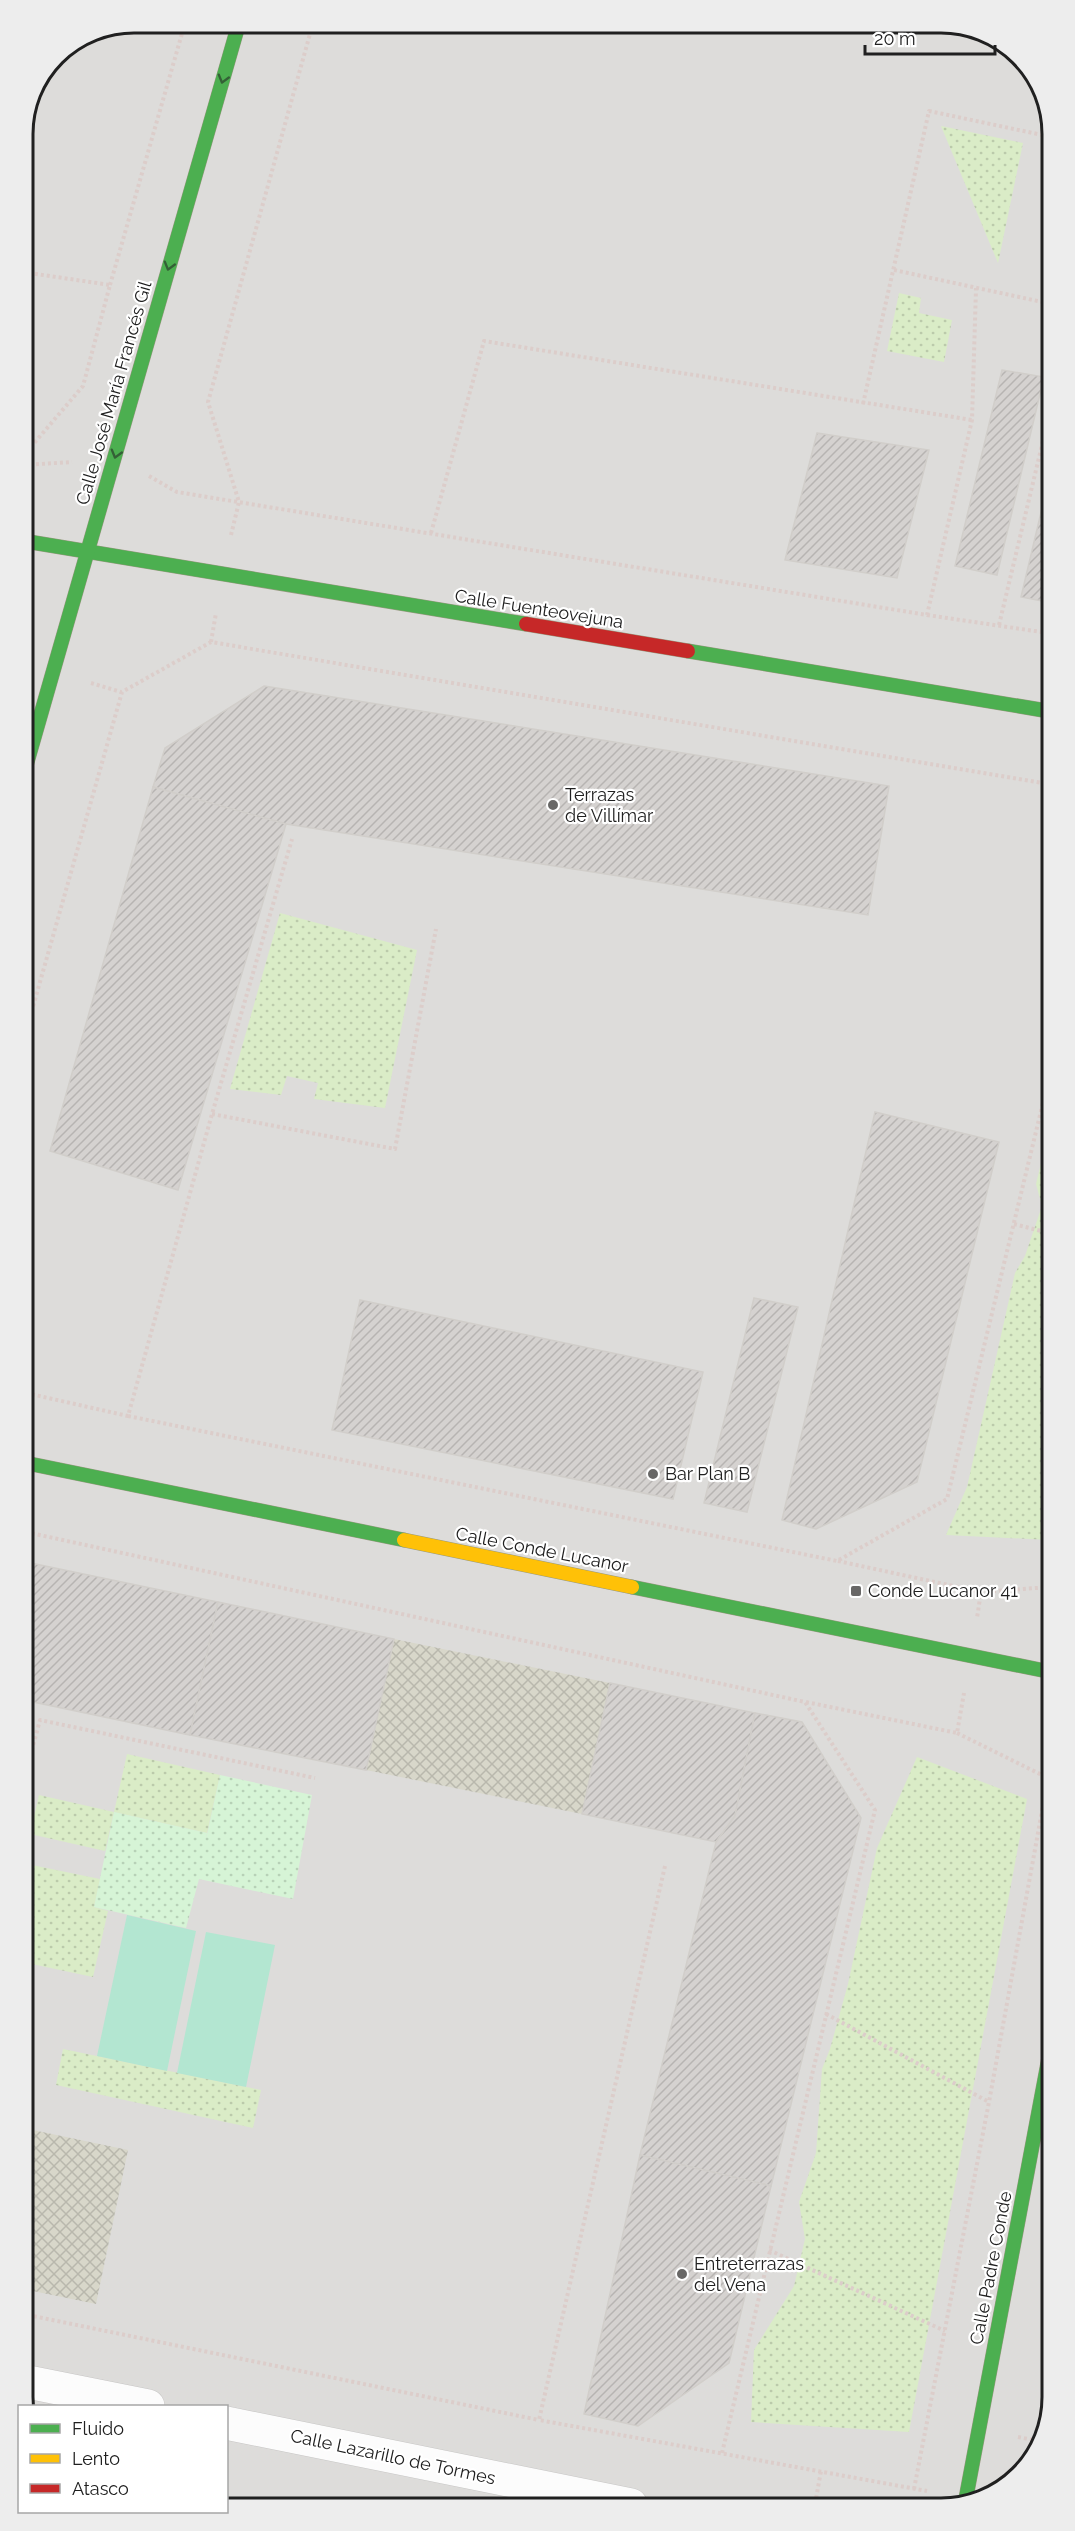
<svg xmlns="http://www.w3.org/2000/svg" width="1075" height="2531" viewBox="0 0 1075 2531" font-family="Raleway,sans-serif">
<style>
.residential{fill:#dddcda}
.construction{fill:url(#construction-cross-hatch)}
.grass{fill:url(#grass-dots)}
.park{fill:url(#park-dots)}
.pitch{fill:#b3e6d1}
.building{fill:url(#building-hatch);stroke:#d1ceca;stroke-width:1.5}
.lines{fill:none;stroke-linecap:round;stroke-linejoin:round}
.street-casing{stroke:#c7c6c5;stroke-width:34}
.fast-casing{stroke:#97997f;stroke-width:15}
.slow-casing{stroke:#97997f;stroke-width:15}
.jam-casing{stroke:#97997f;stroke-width:15}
.path{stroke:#dccdca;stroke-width:4;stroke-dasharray:3 3;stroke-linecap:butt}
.street{stroke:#fcfcfc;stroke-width:33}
.fast{stroke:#4caf50;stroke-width:14}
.slow{stroke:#ffc107;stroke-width:14}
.jam{stroke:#c62828;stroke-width:14}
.oneway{stroke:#346036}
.poi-dot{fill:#686766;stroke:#fff;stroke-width:2}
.labels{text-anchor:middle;stroke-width:4.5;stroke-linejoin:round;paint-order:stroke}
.street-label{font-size:18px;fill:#202020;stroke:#fff}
.poi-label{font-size:18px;fill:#202020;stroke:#fff;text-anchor:start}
.rim{fill:none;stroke:#202020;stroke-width:3}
</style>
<defs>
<pattern id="construction-cross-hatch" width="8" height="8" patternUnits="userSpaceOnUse" patternTransform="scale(1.5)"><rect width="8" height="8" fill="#d8d7ca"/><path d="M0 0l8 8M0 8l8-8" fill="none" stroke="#b9b8ad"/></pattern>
<pattern id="grass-dots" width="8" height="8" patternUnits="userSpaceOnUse" patternTransform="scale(1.5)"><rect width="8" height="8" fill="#daecc7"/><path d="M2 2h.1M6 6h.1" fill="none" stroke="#bbcaab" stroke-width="1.8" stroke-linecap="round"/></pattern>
<pattern id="park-dots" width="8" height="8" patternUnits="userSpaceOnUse" patternTransform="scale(1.5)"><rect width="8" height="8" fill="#d6f4d6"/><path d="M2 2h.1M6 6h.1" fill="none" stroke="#b7d1b7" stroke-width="1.8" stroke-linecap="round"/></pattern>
<pattern id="building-hatch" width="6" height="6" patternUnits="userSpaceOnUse" patternTransform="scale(1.5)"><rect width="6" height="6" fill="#d5d2d0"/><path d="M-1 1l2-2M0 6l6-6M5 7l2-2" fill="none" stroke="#b7b4b2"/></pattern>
</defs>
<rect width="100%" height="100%" fill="#eeece9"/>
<!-- residential -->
<polygon class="residential" points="134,23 949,23 1009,45 1046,98 1052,2397 1034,2459 977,2502 227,2508 226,2406 28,2406 23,127 55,55 92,31"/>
<!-- construction -->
<g class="construction">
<polygon points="394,1639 610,1683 582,1814 366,1770"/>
<polygon points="28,2129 128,2150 96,2304 28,2290"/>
</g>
<!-- grass -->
<g class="grass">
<polygon points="941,126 1023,143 998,263"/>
<polygon points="899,293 921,298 919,313 952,320 944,362 887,351"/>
<polygon points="280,913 417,950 385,1108 314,1099 318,1083 287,1076 281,1095 230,1089"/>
<polygon points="1049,1130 1050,1540 946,1535 967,1487 1015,1273 1025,1256 1042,1206 1036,1184"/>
<polygon points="127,1754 220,1775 207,1833 114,1812 105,1851 30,1834 39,1795 114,1812"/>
<polygon points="917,1757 1027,1799 909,2432 751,2422 754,2350 794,2286 805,2239 799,2202 816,2153 822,2069 830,2049 848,1984 877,1848"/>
<polygon points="27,1864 100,1879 94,1907 108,1911 93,1977 27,1963"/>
<polygon points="63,2049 261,2090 253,2128 56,2085"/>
</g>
<!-- park -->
<polygon class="park" points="220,1775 312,1795 293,1899 199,1879 186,1928 94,1907 114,1812 207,1833 206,1839"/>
<!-- pitch -->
<g class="pitch">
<polygon points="127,1915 196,1931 167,2071 97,2056"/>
<polygon points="206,1932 275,1945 246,2087 177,2073"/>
</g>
<!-- building -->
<g class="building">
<polygon points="1002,370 1044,377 997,575 955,566"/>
<polygon points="817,433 929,450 897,578 785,560"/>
<polygon points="1047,487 1048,602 1021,597"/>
<polygon points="264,686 889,786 868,915 286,824 153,787 165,748"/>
<polygon points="153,787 286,824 178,1190 50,1151"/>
<polygon points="875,1112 999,1142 917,1482 816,1529 782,1520"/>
<polygon points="754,1298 798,1307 747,1512 704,1503"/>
<polygon points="360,1300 703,1372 673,1499 332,1430"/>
<polygon points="26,1562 218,1602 190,1735 33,1702 27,1722"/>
<polygon points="218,1602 394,1639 366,1770 190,1735"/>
<polygon points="610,1683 755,1713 735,1816 716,1842 582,1814"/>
<polygon points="755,1713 802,1722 861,1818 771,2186 640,2155 716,1842 735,1816"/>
<polygon points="640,2155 771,2186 729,2363 638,2426 584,2414"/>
</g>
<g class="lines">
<defs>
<g id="street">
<polyline points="28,2382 148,2406"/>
<polyline points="226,2423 631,2505"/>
</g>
<g id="fast">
<polyline points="24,541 526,624"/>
<polyline points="688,651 1048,711"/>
<polyline points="24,773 239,23"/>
<polyline points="26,1463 404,1540"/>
<polyline points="632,1587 1051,1672"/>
<polyline points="965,2503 1052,2041"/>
</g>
<polyline id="slow" points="404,1540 632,1587"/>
<polyline id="jam" points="526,624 688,651"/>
</defs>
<!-- street casing -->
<use href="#street" class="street-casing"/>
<!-- fast casing -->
<use href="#fast" class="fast-casing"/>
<!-- slow casing -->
<use href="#slow" class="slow-casing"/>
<!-- jam casing -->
<use href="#jam" class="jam-casing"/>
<!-- path -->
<g class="path">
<polyline points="894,270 1047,303"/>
<polyline points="23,272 110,285 83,386 24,455"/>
<polyline points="110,285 185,23"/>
<polyline points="863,404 929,111 1047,136"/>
<polyline points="24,465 72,462"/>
<polyline points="149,476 177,492 927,615 972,420 976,288"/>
<polyline points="431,533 484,341 972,420"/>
<polyline points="231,535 239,502 208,402 313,23"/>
<polyline points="927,615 1048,633"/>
<polyline points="999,625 1047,424"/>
<polyline points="211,642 216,613"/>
<polyline points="91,683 121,692"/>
<polyline points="25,1035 122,692 211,642 1048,784"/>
<polyline points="212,1114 395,1149 436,929"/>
<polyline points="1014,1224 1049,1233"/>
<polyline points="26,1393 128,1416 212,1114 292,839"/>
<polyline points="128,1416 837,1561 947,1499 1049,1078"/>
<polyline points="26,1532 805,1702 875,1810 722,2453"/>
<polyline points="838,1561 981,1592 977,1618"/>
<polyline points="981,1592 1050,1587"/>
<polyline points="806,1702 957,1733 964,1693"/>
<polyline points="27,1768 40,1720 315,1778"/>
<polyline points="665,1866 539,2420 927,2491"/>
<polyline points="826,2014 989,2102"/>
<polyline points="769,2250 945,2331"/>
<polyline points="28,2315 539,2420"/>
<polyline points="1018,2437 1039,2441"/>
<polyline points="914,2489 989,2102 1048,1778 957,1733"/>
<polyline points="815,2504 821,2471"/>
<polyline points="226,2506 232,2508"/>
</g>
<!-- street -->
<use href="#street" class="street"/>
<!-- fast -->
<use href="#fast" class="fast"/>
<!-- slow -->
<use href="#slow" class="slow"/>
<!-- jam -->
<use href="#jam" class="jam"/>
</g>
<!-- one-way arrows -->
<defs><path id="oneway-chevron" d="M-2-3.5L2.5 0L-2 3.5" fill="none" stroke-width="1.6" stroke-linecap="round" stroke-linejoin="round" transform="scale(1.5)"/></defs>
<g class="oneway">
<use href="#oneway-chevron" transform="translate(223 79) rotate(106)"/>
<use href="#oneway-chevron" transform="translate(169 266) rotate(106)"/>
<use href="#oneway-chevron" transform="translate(116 454) rotate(106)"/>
</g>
<!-- markers -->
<g class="poi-dot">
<circle cx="553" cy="805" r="6"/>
<circle cx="653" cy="1474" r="6"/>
<rect x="850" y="1585" width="12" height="12" rx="3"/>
<circle cx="682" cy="2274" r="6"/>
</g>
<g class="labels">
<!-- street labels -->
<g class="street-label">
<text transform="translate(114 393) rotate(-74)" y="6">Calle José María Francés Gil</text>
<text transform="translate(539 609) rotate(9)" y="6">Calle Fuenteovejuna</text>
<text transform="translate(542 1550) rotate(11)" y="6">Calle Conde Lucanor</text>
<text transform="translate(991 2268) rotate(-79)" y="6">Calle Padre Conde</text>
<text transform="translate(393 2457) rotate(12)" y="6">Calle Lazarillo de Tormes</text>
</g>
<!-- poi labels -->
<g class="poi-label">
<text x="565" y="801">Terrazas<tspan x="565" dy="21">de Villímar</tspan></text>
<text x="665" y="1480">Bar Plan B</text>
<text x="868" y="1597">Conde Lucanor 41</text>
<text x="694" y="2270">Entreterrazas<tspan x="694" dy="21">del Vena</tspan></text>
</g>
</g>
<!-- crop -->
<path d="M0 0H1075V2531H0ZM134 33H941A101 101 0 0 1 1042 134V2397A101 101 0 0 1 941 2498H134A101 101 0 0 1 33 2397V134A101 101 0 0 1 134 33Z" fill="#ededed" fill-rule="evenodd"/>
<path class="rim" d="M134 33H941A101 101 0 0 1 1042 134V2397A101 101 0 0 1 941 2498H134A101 101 0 0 1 33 2397V134A101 101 0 0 1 134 33Z"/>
<!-- legend -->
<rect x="18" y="2405" width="210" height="108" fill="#ffffff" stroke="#a6a6a6" stroke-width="1.5"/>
<rect x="30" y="2424" width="30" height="9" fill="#4caf50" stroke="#a6a6a6" stroke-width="1.5"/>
<text x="72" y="2435" font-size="18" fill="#202020">Fluido</text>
<rect x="30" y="2454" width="30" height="9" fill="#ffc107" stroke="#a6a6a6" stroke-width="1.5"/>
<text x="72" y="2465" font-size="18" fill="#202020">Lento</text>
<rect x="30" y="2484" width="30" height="9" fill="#c62828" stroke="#a6a6a6" stroke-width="1.5"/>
<text x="72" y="2495" font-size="18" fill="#202020">Atasco</text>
<!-- scale -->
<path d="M865 45v9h130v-9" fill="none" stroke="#202020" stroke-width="3"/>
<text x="874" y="45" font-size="18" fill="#202020" stroke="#ffffff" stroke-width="4.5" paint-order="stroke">20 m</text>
</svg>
